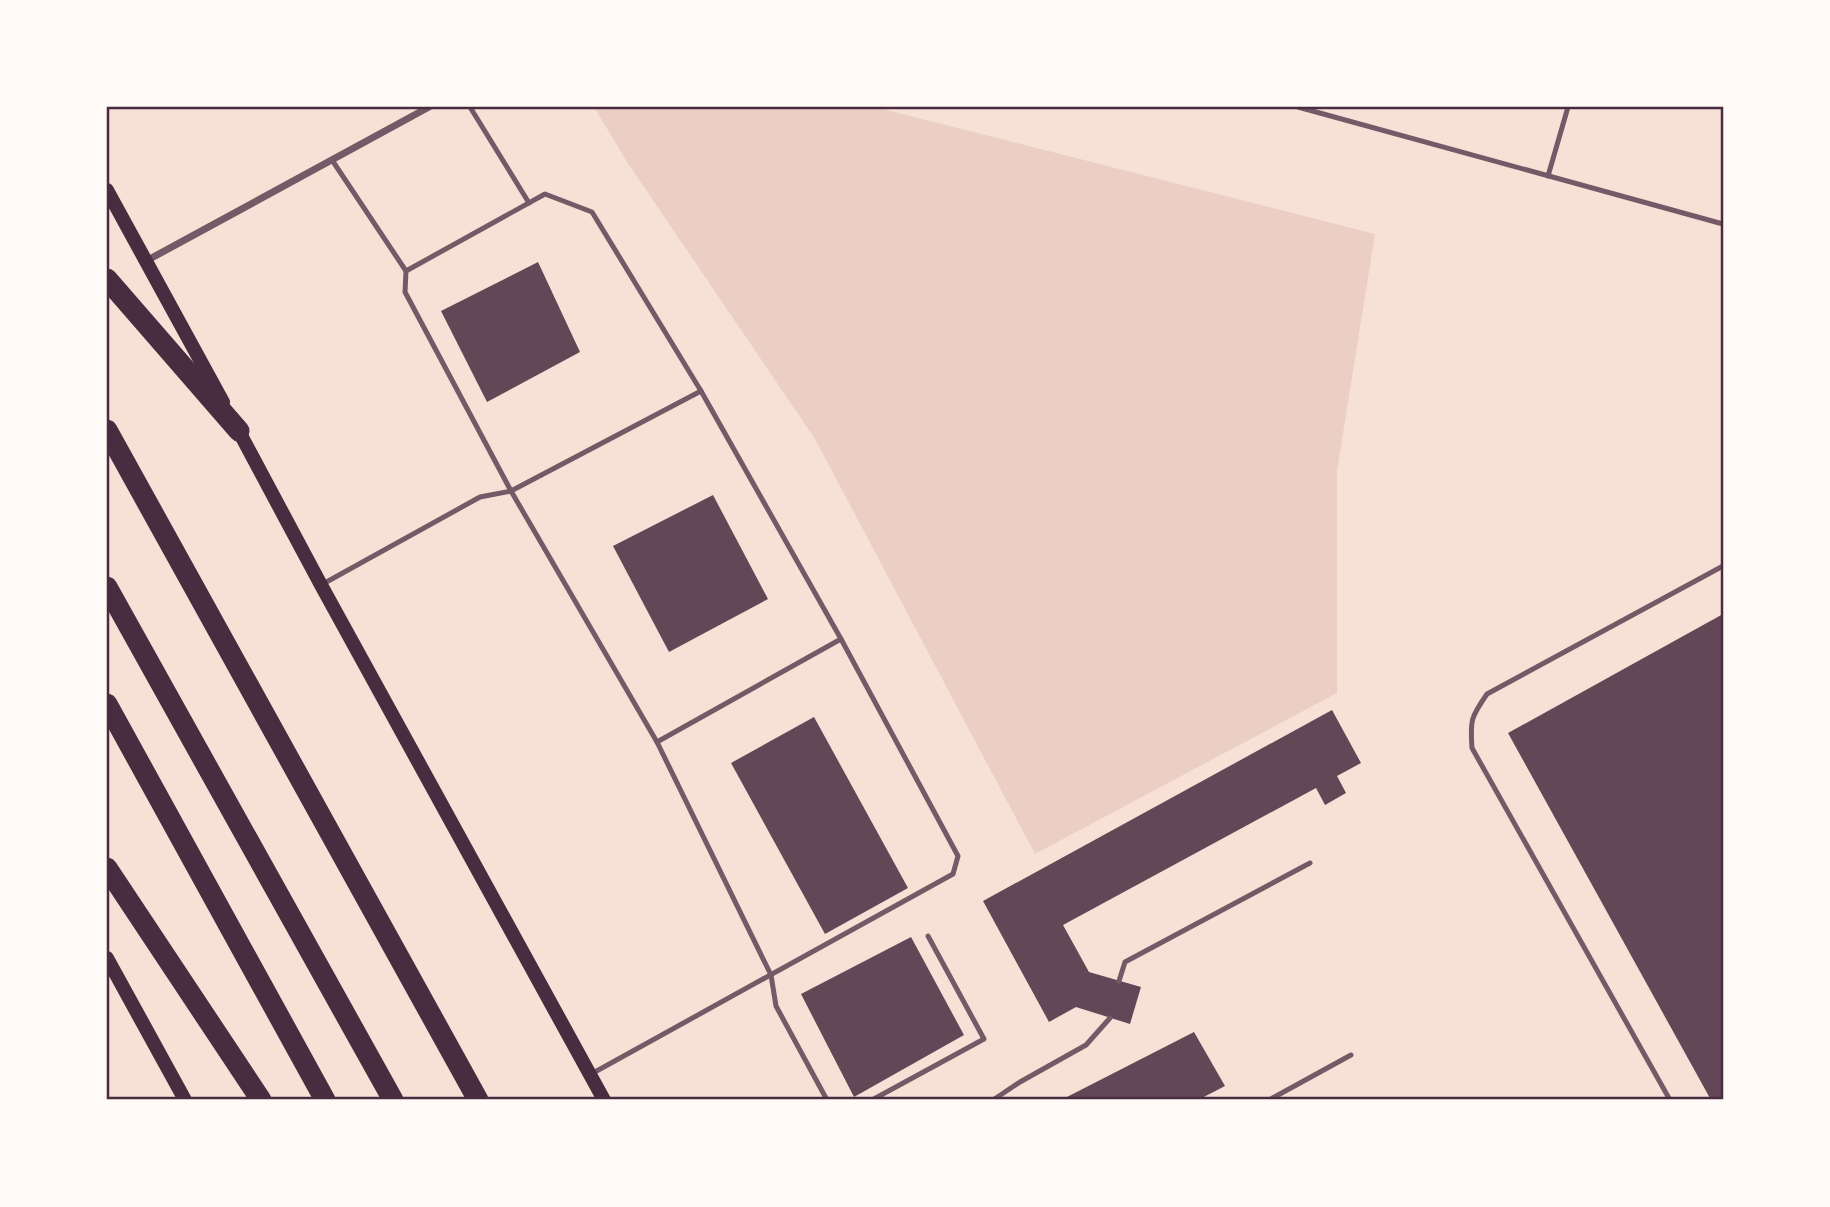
<svg xmlns="http://www.w3.org/2000/svg" width="1830" height="1207" viewBox="0 0 1830 1207" font-family="Spectral,serif">
<style>
.green{fill:#ebcfc5}
.building{fill:#644757}
.lines{fill:none;stroke-linecap:round;stroke-linejoin:round}
.service{stroke:#755966;stroke-width:5}
.minor{stroke:#755966;stroke-width:7}
.secondary{stroke:#4a2c40;stroke-width:14}
.motorway{stroke:#4a2c40;stroke-width:21}
.neatline{fill:none;stroke:#4a2c40;stroke-width:2.5}
</style>
<rect width="100%" height="100%" fill="#f7e1d7"/>
<!-- green -->
<polygon class="green" points="594,107 875,107 1375,234 1337,471 1337,693 1035,854 815,439 627,162"/>
<!-- building -->
<g class="building">
<polygon points="538,262 580,352 487,402 441,311"/>
<polygon points="713,495 768,599 669,652 613,546"/>
<polygon points="1723,614 1723,1100 1711,1100 1508,733"/>
<polygon points="1332,710 1361,763 1337,776 1346,793 1325,805 1316,788 1063,925 1089,972 1141,987 1130,1024 1076,1007 1049,1022 983,901"/>
<polygon points="814,717 908,888 825,934 731,763"/>
<polygon points="911,937 964,1035 854,1097 801,994"/>
<polygon points="1194,1032 1225,1086 1198,1100 1061,1100"/>
</g>
<g class="lines">
<!-- service -->
<g class="service">
<polyline points="470,107 529,203"/>
<polyline points="1298,107 1723,224"/>
<polyline points="332,160 406,271"/>
<polyline points="1548,176 1568,107"/>
<polyline points="701,391 592,212 545,194 406,271 405,292 511,491 657,742 771,975 776,1006 827,1100"/>
<polyline points="321,585 480,497 511,491 701,391 841,639 958,856 953,874 593,1073"/>
<polyline points="657,742 841,639"/>
<polyline points="1119,981 1125,962 1310,863"/>
<polyline points="872,1100 984,1039 928,936"/>
<polyline points="993,1100 1020,1082 1086,1045 1110,1018"/>
<polyline points="1269,1100 1351,1055"/>
<path d="M1670 1100 1472 748C1470 720 1471 717 1487 694L1723 566"/>
</g>
<!-- minor -->
<polyline class="minor" points="146,261 429,107"/>
<!-- secondary -->
<g class="secondary">
<polyline points="107,190 223,402"/>
<polyline points="236,426 321,585 604,1100"/>
<polyline points="107,958 185,1100"/>
</g>
<!-- motorway -->
<g class="motorway">
<polyline points="107,279 239,431"/>
<polyline points="107,430 478,1100"/>
<polyline points="107,587 393,1100"/>
<polyline points="107,704 325,1100"/>
<polyline points="107,868 261,1100"/>
</g>
</g>
<!-- border -->
<rect width="1830" height="1207" fill="none" stroke="#fffaf5" stroke-width="217"/>
<rect x="108" y="108" width="1614" height="990" class="neatline"/>
</svg>
